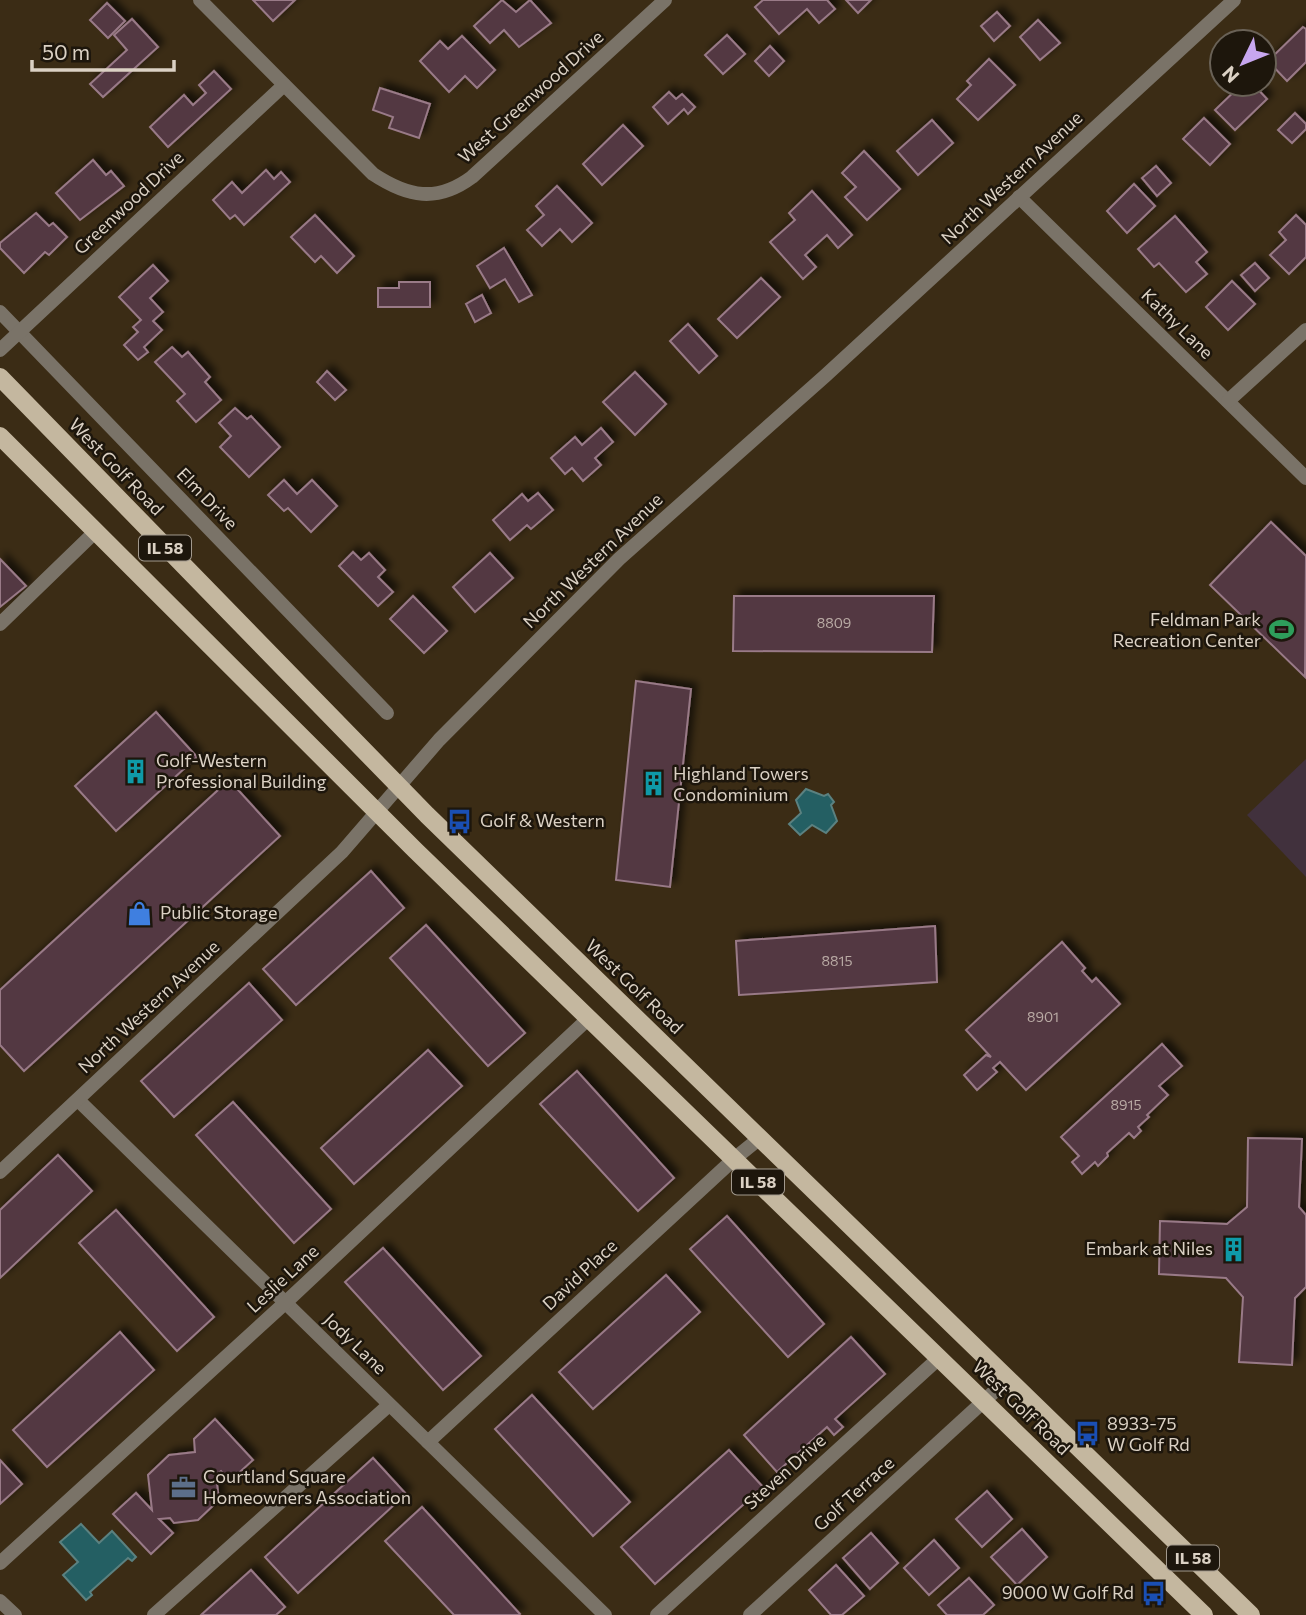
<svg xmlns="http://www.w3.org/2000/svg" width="1306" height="1615" viewBox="0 0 1306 1615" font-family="Commissioner,sans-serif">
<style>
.education{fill:#41313d}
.water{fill:#245f63;stroke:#5b8180;stroke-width:2}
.building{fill:#523743;stroke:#997a87;stroke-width:2;filter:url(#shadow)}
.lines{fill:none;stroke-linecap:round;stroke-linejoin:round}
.street{stroke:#7a7368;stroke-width:14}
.primary{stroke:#c4b79f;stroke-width:18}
.labels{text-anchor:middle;stroke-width:5;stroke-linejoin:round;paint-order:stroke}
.number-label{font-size:14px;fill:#b9aaa4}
.shield{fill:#1d160c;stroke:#a2998d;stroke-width:2}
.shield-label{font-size:16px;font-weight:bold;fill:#dbd1c4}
.street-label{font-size:18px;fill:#dbd1c4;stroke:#1d160c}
.poi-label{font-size:18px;fill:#dbd1c4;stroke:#1d160c;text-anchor:start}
</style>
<defs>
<filter id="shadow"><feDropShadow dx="5.5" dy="-5.5" stdDeviation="3.5" flood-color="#0009"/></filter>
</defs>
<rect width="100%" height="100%" fill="#3b2c15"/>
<!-- education -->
<polygon class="education" points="1306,759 1306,877 1247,815"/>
<!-- water -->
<g class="water">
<polygon points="806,789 824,796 828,794 834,802 831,805 837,821 826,833 812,825 800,835 789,824 801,813 796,800"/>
<polygon points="81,1524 99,1543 112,1531 136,1557 132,1561 128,1558 90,1592 92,1595 86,1600 63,1575 78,1562 60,1542"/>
</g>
<!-- building -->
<g class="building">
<polygon points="253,0 295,0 273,21"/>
<polygon points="502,0 516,12 530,0 551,23 519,47 504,30 490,43 474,26"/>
<polygon points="763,0 827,0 835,9 819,23 807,9 779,34 755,7"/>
<polygon points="846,0 871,0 858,13"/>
<polygon points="107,3 125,21 108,38 90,20"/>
<polygon points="997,12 1010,26 994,41 981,26"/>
<polygon points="132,19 158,47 103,97 90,84 127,50 114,35"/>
<polygon points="1038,20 1060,43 1040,60 1020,37"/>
<polygon points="1303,27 1306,29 1306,62 1287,81 1268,61"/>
<polygon points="727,35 745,54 723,74 705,55"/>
<polygon points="462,36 495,70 477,88 465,76 449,92 420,61 440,41 448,49"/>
<polygon points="770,46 784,61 769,76 755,61"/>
<polygon points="989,59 1015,85 978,120 957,99 971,85 967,81"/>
<polygon points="214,71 231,89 168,147 150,127 184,95 193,105 206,93 199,85"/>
<polygon points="1242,84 1253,84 1267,99 1235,130 1215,110"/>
<polygon points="380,88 430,104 419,138 389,128 393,117 373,110"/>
<polygon points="669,92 676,99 682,94 695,107 688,114 684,109 668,124 653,107"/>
<polygon points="1295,113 1306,124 1306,129 1292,143 1278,130"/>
<polygon points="1204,118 1230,144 1210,165 1183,139"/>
<polygon points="932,120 953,143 918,175 897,151"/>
<polygon points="623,125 643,146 602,185 583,164"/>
<polygon points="864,151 900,189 867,220 845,197 856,187 842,173"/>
<polygon points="93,160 106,175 111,171 124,186 80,220 56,193"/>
<polygon points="1156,166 1171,183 1157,196 1142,178"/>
<polygon points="266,170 274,179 281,172 290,182 244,225 235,215 230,219 213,200 232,182 242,193"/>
<polygon points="1134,184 1155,206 1127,233 1107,211"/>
<polygon points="557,186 592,223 572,242 560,229 542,246 527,230 544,215 536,206"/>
<polygon points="812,191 852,235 838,248 827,235 805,255 816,267 803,279 770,242 795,220 789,213"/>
<polygon points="36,213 49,226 53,223 67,237 49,255 45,252 24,273 0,248 0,243"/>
<polygon points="315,215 354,256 337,273 321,256 315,262 291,237"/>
<polygon points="1296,215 1306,225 1306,257 1289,274 1270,255 1286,240 1279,232"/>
<polygon points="1175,216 1207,252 1196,262 1207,274 1186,292 1159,263 1154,267 1138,249"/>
<polygon points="504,248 532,295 519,302 505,279 490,288 477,266"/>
<polygon points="1255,263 1269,278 1255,291 1241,275"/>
<polygon points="153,265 168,281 150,298 163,312 153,321 162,330 144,347 148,352 138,360 124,345 138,332 133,327 141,320 119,297"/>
<polygon points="761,278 780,297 737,338 718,319"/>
<polygon points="1232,281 1255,304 1228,330 1206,307"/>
<polygon points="399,282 430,282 430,307 378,307 378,288 399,288"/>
<polygon points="482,295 491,313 475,322 466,304"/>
<polygon points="688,324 717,356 699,373 670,341"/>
<polygon points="172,347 182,357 188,352 210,377 205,382 221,400 196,422 177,401 185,394 155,362"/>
<polygon points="327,371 346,390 335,400 317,382"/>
<polygon points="635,372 666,404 635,435 603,402"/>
<polygon points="235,408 247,419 251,416 280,447 249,477 220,447 231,436 219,423"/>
<polygon points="601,428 613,442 595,458 601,465 583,481 572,468 565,474 551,458 575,437 582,445"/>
<polygon points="284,480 297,494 312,480 337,506 311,532 288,508 284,511 268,495"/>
<polygon points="538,493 553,510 531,529 527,525 510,540 493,520 522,494 528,501"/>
<polygon points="1271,522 1306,556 1305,677 1210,585"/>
<polygon points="353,552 361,560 369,553 385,570 378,577 393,592 378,606 339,566"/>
<polygon points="490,553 513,578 475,612 453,587"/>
<polygon points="0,559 26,586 0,607"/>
<polygon points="413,596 447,631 424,653 390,619"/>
<polygon points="734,596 934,596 932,652 733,651"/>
<polygon points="636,681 691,689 670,887 616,880"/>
<polygon points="156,712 197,757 116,831 75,786"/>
<polygon points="229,780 280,836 24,1071 0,1045 0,990"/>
<polygon points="371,871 404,908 296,1005 263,969"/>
<polygon points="426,925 525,1033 488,1066 390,958"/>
<polygon points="935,926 937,982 739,995 736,941"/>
<polygon points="1062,942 1085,968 1082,971 1092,982 1096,978 1120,1004 1026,1090 1000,1062 993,1068 997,1072 977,1090 964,1075 986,1055 991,1057 966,1030"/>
<polygon points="249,983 282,1020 174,1117 141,1081"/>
<polygon points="1162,1044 1182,1066 1159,1086 1168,1095 1147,1115 1149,1117 1138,1127 1141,1131 1134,1138 1129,1133 1107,1153 1108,1156 1098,1166 1095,1162 1082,1174 1072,1162 1079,1156 1061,1137"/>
<polygon points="428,1050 462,1086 354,1184 321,1148"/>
<polygon points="577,1071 674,1178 638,1211 540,1104"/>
<polygon points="233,1102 331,1209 294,1243 196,1135"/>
<polygon points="1248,1138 1302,1139 1299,1207 1306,1215 1306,1287 1295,1298 1292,1365 1239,1362 1243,1297 1226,1278 1159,1274 1160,1221 1227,1224 1247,1207"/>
<polygon points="58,1155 92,1191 0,1278 0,1210"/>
<polygon points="116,1210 214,1317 177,1351 79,1243"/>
<polygon points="727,1216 824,1324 788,1357 690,1249"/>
<polygon points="383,1248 481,1356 443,1390 345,1282"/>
<polygon points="666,1275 700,1312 593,1409 559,1372"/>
<polygon points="120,1332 154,1370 47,1467 13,1430"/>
<polygon points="851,1337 885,1374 835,1419 843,1427 834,1435 827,1427 777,1472 744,1435"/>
<polygon points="532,1395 630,1502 593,1536 495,1429"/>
<polygon points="215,1419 253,1460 230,1481 221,1471 216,1475 219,1500 198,1520 174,1523 170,1518 159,1519 173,1533 151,1554 113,1514 136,1493 152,1510 148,1475 169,1455 195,1452 194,1439"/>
<polygon points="729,1450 763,1487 655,1584 621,1547"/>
<polygon points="373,1458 406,1494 298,1593 265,1557"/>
<polygon points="0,1460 22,1484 0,1504"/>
<polygon points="987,1491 1012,1519 982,1547 956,1519"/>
<polygon points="422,1507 520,1614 519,1615 454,1615 385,1541"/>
<polygon points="1022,1529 1047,1557 1017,1585 991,1557"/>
<polygon points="871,1533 898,1563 870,1589 843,1558"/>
<polygon points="934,1540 959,1568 929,1595 904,1568"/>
<polygon points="836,1565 864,1596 842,1615 831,1615 809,1590"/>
<polygon points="251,1570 285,1607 276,1615 201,1615"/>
<polygon points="969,1578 994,1605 983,1615 947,1615 938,1605"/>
</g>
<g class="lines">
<!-- street -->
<g class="street">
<path d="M200 0 373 174C408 197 437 203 472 177L665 0"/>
<polyline points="1019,197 1306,478"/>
<polyline points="0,312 387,713"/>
<polyline points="0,350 284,85"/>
<polyline points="1228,401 1306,330"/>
<polyline points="0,624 96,531"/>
<polyline points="78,1100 605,1615"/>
<polyline points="0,1172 342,852 439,740 619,559 825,376 1234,0"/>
<polyline points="428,1442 734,1159 760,1138"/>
<polyline points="0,1563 285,1303 589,1018"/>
<polyline points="0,1601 15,1615"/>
<polyline points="154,1615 389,1405"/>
<polyline points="657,1615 939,1358"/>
<polyline points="750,1615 1008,1379"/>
</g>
<!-- primary -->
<g class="primary">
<polyline points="0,377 427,815 1251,1615"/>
<polyline points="0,436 415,850 1204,1615"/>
</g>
</g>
<!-- icons -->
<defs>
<symbol id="stadium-bare" viewBox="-9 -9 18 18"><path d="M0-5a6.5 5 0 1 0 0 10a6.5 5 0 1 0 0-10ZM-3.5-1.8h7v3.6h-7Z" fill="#2e9e5b" stroke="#1d160c" stroke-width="2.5" paint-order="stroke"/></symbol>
<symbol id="building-bare" viewBox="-9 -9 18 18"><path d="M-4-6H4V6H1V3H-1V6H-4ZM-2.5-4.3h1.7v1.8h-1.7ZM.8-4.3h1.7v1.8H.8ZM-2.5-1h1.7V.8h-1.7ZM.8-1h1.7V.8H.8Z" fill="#0f9aa8" stroke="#1d160c" stroke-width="2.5" paint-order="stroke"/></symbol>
<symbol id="bus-bare" viewBox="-9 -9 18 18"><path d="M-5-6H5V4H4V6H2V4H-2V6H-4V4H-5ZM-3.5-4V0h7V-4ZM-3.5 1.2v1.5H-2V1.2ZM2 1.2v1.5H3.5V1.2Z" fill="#1a4fb4" stroke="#1d160c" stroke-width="2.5" paint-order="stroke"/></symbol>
<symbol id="shop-bare" viewBox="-9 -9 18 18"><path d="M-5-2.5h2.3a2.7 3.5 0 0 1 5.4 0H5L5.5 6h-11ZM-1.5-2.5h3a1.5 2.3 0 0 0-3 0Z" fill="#3f7fe0" stroke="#1d160c" stroke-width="2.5" paint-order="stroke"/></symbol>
<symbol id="office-bare" viewBox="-9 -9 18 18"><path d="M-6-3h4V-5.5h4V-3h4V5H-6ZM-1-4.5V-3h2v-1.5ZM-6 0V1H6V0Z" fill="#5c6f8a" stroke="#1d160c" stroke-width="2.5" paint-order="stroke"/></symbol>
</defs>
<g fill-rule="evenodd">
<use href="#stadium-bare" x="1264" y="612" width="35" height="35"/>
<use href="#building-bare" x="118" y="754" width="35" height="35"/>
<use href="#building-bare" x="636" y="766" width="35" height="35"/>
<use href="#bus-bare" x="442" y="804" width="35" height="35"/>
<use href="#shop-bare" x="122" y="896" width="35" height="35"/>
<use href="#building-bare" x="1216" y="1232" width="35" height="35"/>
<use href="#bus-bare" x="1070" y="1416" width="35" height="35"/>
<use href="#office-bare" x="166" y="1470" width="35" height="35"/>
<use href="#bus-bare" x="1136" y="1576" width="35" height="35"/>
</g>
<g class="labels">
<!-- number labels -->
<g class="number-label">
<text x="834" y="628">8809</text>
<text x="837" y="966">8815</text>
<text x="1043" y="1022">8901</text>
<text x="1126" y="1110">8915</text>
</g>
<!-- shield labels -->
<g class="shield">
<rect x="139" y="535.5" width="52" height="25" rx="5"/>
<rect x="732" y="1169.5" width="52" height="25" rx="5"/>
<rect x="1167" y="1545.5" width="52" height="25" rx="5"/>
</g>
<g class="shield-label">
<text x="165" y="554">IL 58</text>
<text x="758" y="1188">IL 58</text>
<text x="1193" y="1564">IL 58</text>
</g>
<!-- street labels -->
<g class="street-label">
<text transform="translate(531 97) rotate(-42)" y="6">West Greenwood Drive</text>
<text transform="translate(1012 178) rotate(-43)" y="6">North Western Avenue</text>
<text transform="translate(129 203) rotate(-43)" y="6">Greenwood Drive</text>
<text transform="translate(1177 324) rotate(44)" y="6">Kathy Lane</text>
<text transform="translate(116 467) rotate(46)" y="6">West Golf Road</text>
<text transform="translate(207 499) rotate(46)" y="6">Elm Drive</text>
<text transform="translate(593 561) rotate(-44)" y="6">North Western Avenue</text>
<text transform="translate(634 987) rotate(44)" y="6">West Golf Road</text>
<text transform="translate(149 1007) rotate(-43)" y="6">North Western Avenue</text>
<text transform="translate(580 1275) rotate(-43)" y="6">David Place</text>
<text transform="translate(283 1279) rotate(-43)" y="6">Leslie Lane</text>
<text transform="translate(355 1344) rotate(44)" y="6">Jody Lane</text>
<text transform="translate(1021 1408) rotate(44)" y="6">West Golf Road</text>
<text transform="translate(785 1472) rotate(-42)" y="6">Steven Drive</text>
<text transform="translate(854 1494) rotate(-42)" y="6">Golf Terrace</text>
</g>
<!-- poi labels -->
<g class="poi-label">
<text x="1261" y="626" text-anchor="end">Feldman Park<tspan x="1261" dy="21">Recreation Center</tspan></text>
<text x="156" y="767">Golf-Western<tspan x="156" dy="21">Professional Building</tspan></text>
<text x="673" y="780">Highland Towers<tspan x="673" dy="21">Condominium</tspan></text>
<text x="480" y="827">Golf &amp; Western</text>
<text x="160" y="919">Public Storage</text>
<text x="1213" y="1255" text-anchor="end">Embark at Niles</text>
<text x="1107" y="1430">8933-75<tspan x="1107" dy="21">W Golf Rd</tspan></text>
<text x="203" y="1483">Courtland Square<tspan x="203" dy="21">Homeowners Association</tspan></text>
<text x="1134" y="1599" text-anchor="end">9000 W Golf Rd</text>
</g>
</g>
<!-- north arrow -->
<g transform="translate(1243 63) rotate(227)"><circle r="33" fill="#1d160c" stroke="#696156" stroke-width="2"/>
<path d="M0-5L12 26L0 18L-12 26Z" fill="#c7a6ef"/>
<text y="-10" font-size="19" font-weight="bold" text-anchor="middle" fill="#dbd1c4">N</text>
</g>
<!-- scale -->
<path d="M32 60v10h142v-10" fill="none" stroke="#dbd1c4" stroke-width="3.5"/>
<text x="42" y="60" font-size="21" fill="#dbd1c4" stroke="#1d160c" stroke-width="5" paint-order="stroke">50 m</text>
</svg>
